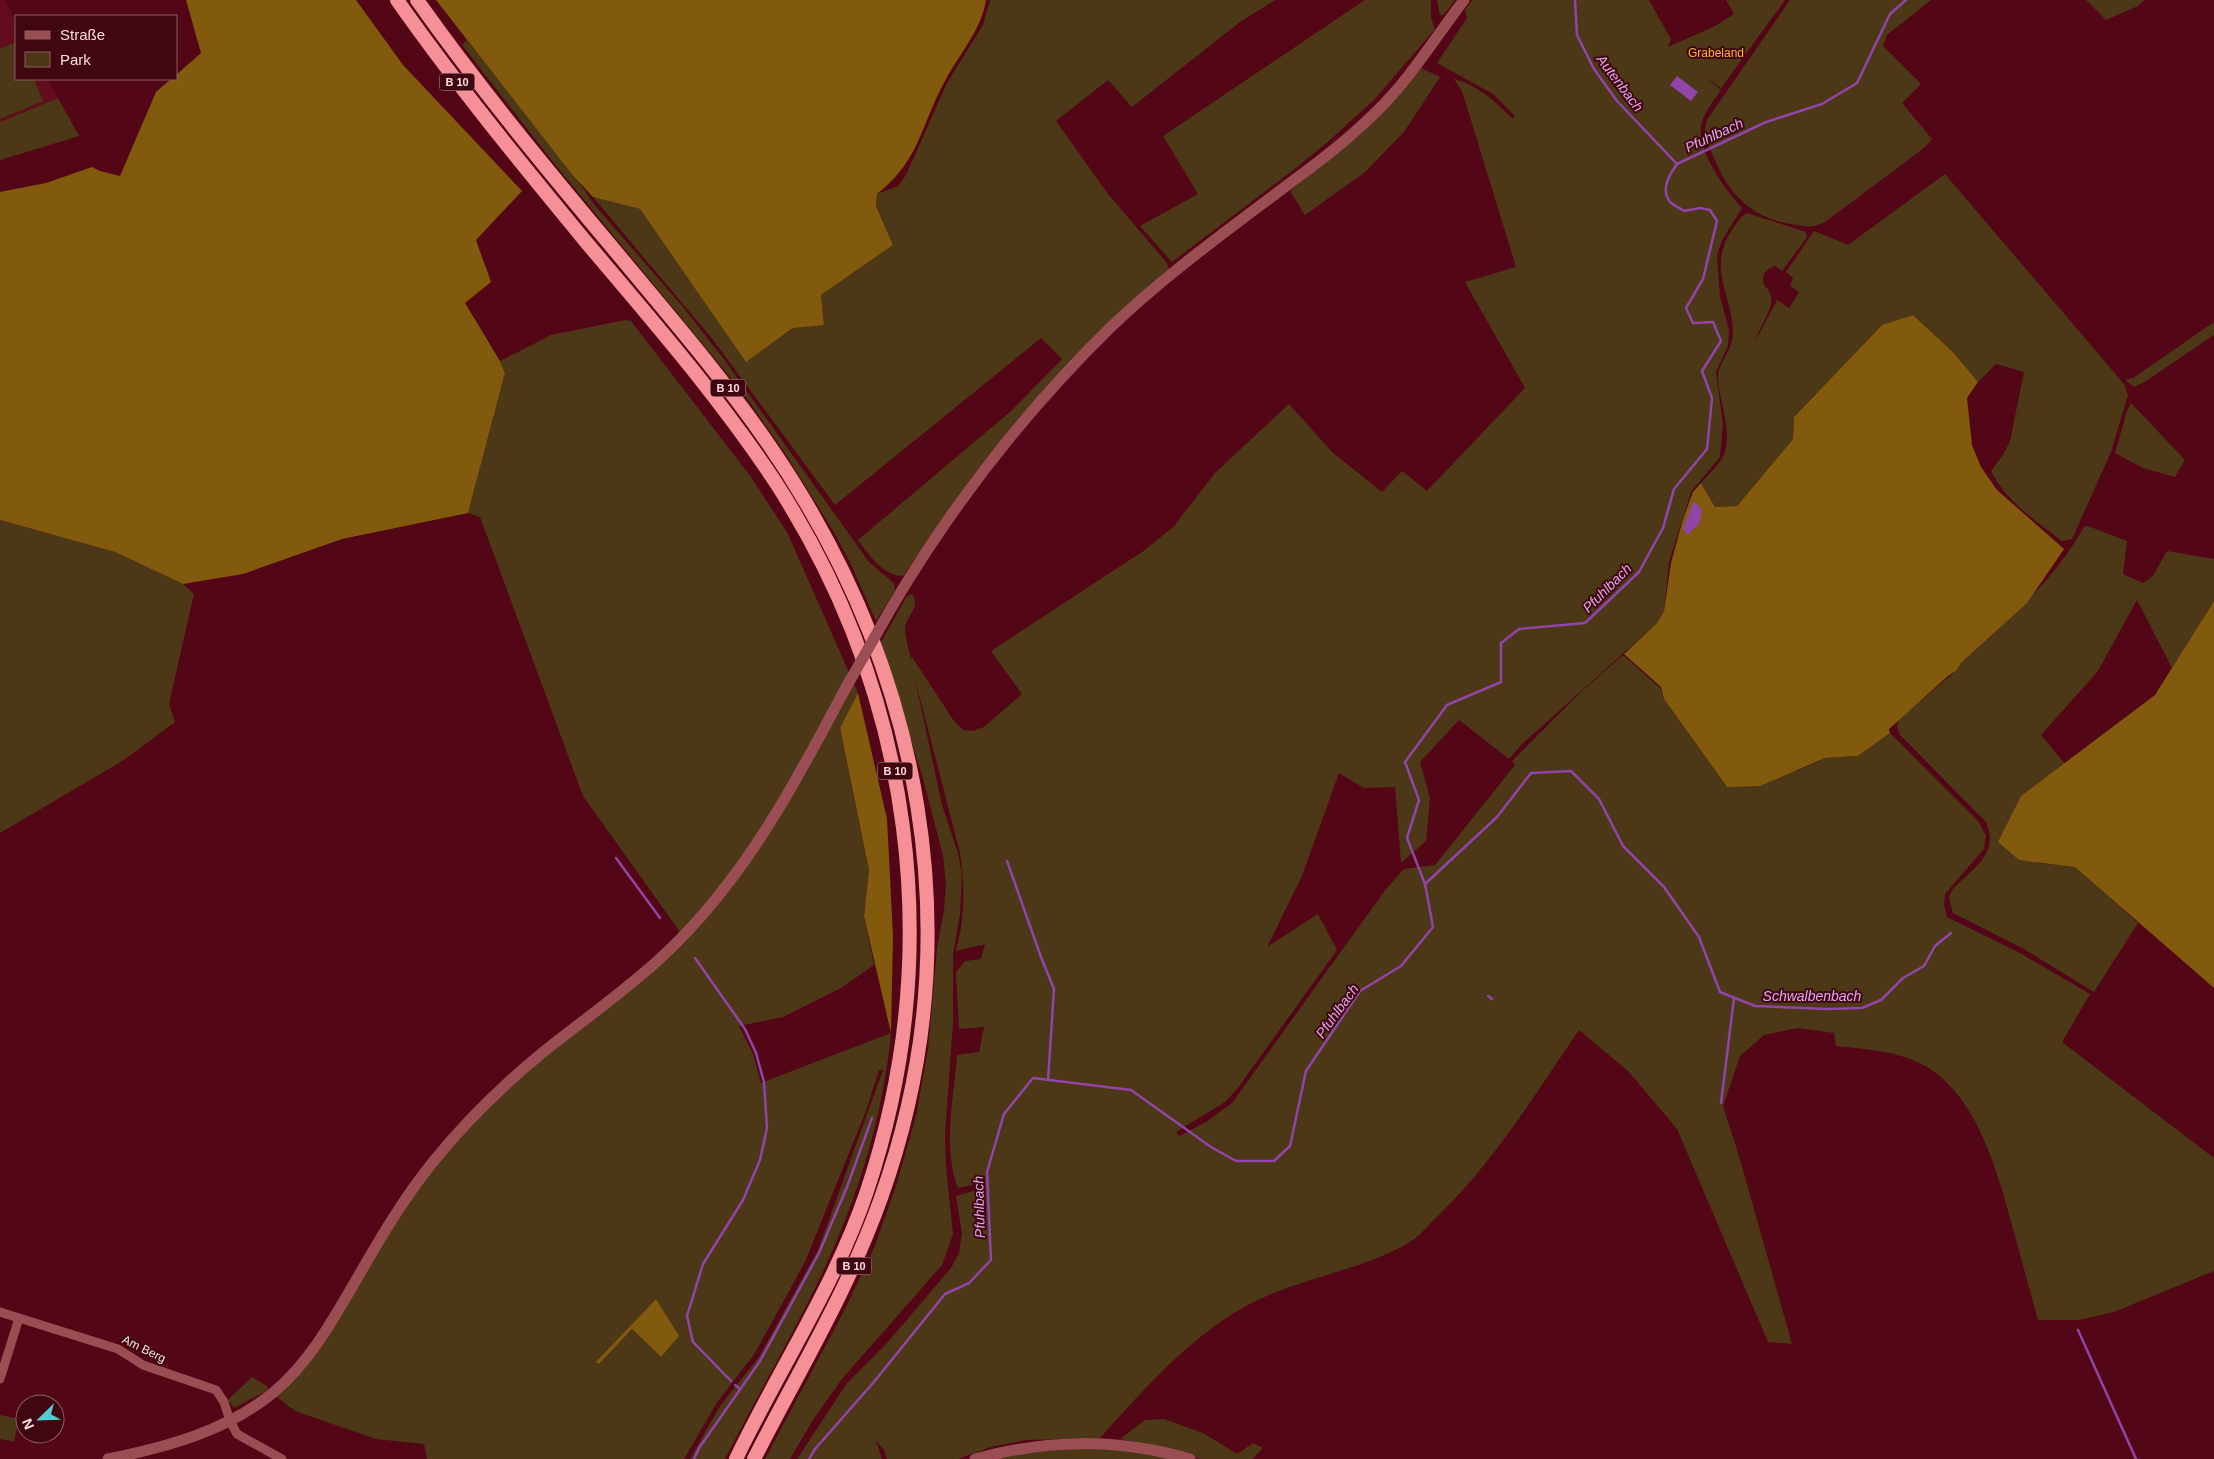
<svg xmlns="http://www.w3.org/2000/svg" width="2214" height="1459" viewBox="0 0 2214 1459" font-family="Arial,sans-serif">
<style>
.built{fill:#620d1d}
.green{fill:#4c3716;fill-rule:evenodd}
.forest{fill:#825a0e}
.water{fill:#9145a8}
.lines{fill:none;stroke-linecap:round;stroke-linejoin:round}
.stream{stroke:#9145a8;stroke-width:2.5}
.minor{stroke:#9a4e53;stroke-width:9}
.tertiary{stroke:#9a4e53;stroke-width:11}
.trunk{stroke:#f59096;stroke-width:14}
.tertiary-bridge{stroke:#9a4e53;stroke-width:11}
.labels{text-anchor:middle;stroke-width:4;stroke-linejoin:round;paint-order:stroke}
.shield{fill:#400711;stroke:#c39ea0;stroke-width:1}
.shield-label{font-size:11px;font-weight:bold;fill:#fbdede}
.park-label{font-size:12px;fill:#fab433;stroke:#400711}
.street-label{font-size:12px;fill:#fbdede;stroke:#400711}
.water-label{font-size:14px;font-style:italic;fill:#dfa8f1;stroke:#400711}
</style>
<rect width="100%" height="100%" fill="#530616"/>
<!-- built -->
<polygon class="built" points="0,0 5,0 16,21 16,79 48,79 58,98 0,122"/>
<!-- green -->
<g class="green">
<path d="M990 0H1275L1240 22 1132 107 1108 80 1056 121 1108 194 1167 263 1170 271 1020 417 971 478 903 576C883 576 869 555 858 540L1011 411 1062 359 1041 338 835 505 714 341 593 197 640 209 746 361 794 328 824 324 821 295 893 245 876 206 877 194 898 186 906 175 947 83 983 25Z"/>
<polygon points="1365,0 1431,0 1431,18 1435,29 1374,100 1331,139 1296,168 1172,262 1140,226 1198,194 1163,136"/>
<polygon points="1437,0 1455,0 1444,15 1440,15"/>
<path d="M1472 0H1649L1671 39 1668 47 1715 26 1734 14 1726 0H1785L1721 88 1705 77 1721 90C1714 101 1702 114 1701 127 1697 150 1726 192 1742 208L1722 240 1717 256 1720 296 1729 331 1728 346 1716 372 1723 424 1720 457 1691 492 1669 562 1664 611 1657 623 1522 744 1509 759 1459 720 1420 762 1430 798 1426 841 1401 863 1395 787 1364 788 1339 773 1302 876 1267 947 1318 914 1337 950 1237 1089 1225 1102 1176 1132 1179 1136 1206 1122 1232 1103 1386 889 1404 869 1435 865 1515 765 1512 761 1582 691 1623 655 1660 688 1664 699 1727 787 1799 770 1825 758 1858 756 1890 733 1979 822 1986 836 1984 849 1945 894 1944 904 1947 917 2020 953 2090 994 2062 1042 2214 1158V1271L2114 1312 2079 1320H2038C2030 1291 2022 1262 2014 1232 1999 1177 1978 1095 1925 1066 1899 1051 1865 1049 1836 1046L1834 1033 1798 1028 1764 1035 1740 1056 1723 1106 1739 1156 1792 1344 1768 1342 1677 1129 1629 1072 1579 1030C1536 1093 1493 1163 1438 1216 1429 1224 1420 1236 1410 1242 1366 1268 1316 1275 1269 1295 1200 1324 1149 1384 1100 1438L1026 1440 991 1447 958 1459H887L884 1450 876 1441 882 1459H797L847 1383 887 1343 951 1268 959 1253 962 1233 956 1196 980 1189 979 1183 958 1188C942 1148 954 1097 957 1055L979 1052 984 1027 959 1029 956 972 965 961 981 959 985 944 956 951C965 918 965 887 960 853L915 679 942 805 958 853 962 874 960 914 953 954V1023L945 1135 946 1167 953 1234 942 1265 842 1379 813 1420 790 1459H765L845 1309 874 1248 896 1186 916 1116 928 1049 937 949 944 910 946 885 943 855 923 779 881 642 907 596 912 594C921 607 907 615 905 628 905 637 909 650 911 660L912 657 954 721 963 730 973 731 984 727 1022 694 991 651 1145 550 1174 526 1215 473 1289 404 1332 452 1382 492 1402 471 1427 491 1525 388 1465 282 1516 267 1462 91 1454 79C1478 85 1496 102 1513 119L1515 116 1493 94 1437 63 1467 18 1465 10Z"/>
<path d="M1790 0H1931L1887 35 1883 46 1921 84 1902 103 1932 139 1924 148 1825 222C1811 229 1806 226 1791 224 1753 218 1729 195 1715 160 1709 146 1702 135 1707 120Z"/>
<polygon points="2086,0 2144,0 2138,6 2106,20"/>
<polygon points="467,40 578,180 592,202 683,307 723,358 869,562 889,579 894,584 895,590 876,621 849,560 832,529 785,453 743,393 553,162 462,45"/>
<polygon points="16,42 16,79 34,79 43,101 0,119 0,49"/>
<polygon points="1421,68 1440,77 1404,132 1365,172 1305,215 1290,191 1360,135 1394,101"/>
<polygon points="58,98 79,136 0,160 0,122"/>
<path d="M1945 174 2124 384 2128 395 2111 452 2072 539 2062 541C2036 521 2006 501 1991 471L2003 455 2010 441 2024 372 1996 364 1978 382 1954 353 1913 315 1882 325 1794 417 1793 439 1737 506 1715 507 1701 483C1708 475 1716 468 1721 460 1736 437 1718 401 1718 376 1719 361 1733 350 1733 333 1733 294 1706 270 1732 230 1737 223 1740 217 1747 213L1806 232 1807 237 1782 271 1775 266C1765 269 1761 275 1764 285 1782 302 1762 318 1756 340L1777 300 1789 308 1799 292 1790 286 1793 278 1786 272 1814 231 1848 245Z"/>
<path d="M625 320 631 321 751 477 788 534 858 693 840 729 869 870 864 916 874 965 841 988 783 1017 739 1026 753 1054 761 1083 891 1033C883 1119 856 1204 818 1282 789 1342 755 1400 725 1459H690L720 1406 759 1357 818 1250 883 1070H879L866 1111 805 1262 755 1353 716 1404 684 1459H427L424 1444 376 1439 295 1411 277 1397 306 1365 395 1214 475 1113 677 942 680 932 583 796 480 517 468 513 505 373 500 361 551 335ZM656 1299 661 1357 632 1329 597 1362Z"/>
<polygon points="2214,322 2214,335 2143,383 2134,387 2125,380 2133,378"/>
<polygon points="2131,403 2185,460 2175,477 2143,468 2115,453 2127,411"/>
<polygon points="0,520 115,552 183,584 194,594 169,704 175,722 124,760 0,833"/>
<path d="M2088 526 2127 541 2123 574 2143 583 2153 576 2167 551 2214 559V601L2172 668 2137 600 2098 671 2041 735 2065 764 2021 796 2010 820 2038 863 2075 866 2138 923 2094 992 2022 948 1953 913 1949 897 1952 890C1972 869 2000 854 1986 822L1900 735 1897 726 1899 719 1956 671 1961 663C2007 621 2053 582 2084 527Z"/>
<polygon points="252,1377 267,1386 268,1390 234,1408 228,1400"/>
<polygon points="0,1415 19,1419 14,1442 0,1439"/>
<polygon points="1164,1419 1203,1433 1237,1454 1253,1443 1263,1448 1252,1459 1201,1459 1157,1447 1120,1439 1145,1420"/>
<path d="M1110 1447 1173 1459H991C1031 1451 1069 1448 1110 1447Z"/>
</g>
<!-- forest -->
<g class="forest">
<polygon points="186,0 356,0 403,65 522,191 476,240 491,282 465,303 500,361 505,373 468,513 342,539 243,574 183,584 115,552 0,520 0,192 46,183 92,167 100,171 120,176 156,92 171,79 176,79 176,75 201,53"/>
<path d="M436 0H986C981 31 959 54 945 81 920 126 921 159 877 194L876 206 893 245 821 295 824 325 793 328 746 362 640 209 593 197 571 173Z"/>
<polygon points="1913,315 1954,353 1978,382 1967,398 1972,445 1981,467 1997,490 2064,549 2027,603 1961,663 1956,671 1948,676 1889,729 1890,733 1858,756 1825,758 1760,786 1727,787 1664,699 1661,687 1624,654 1657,623 1664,611 1671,563 1683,519 1693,492 1701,483 1715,507 1737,506 1793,439 1794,417 1882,325"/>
<polygon points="2214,601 2214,988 2075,867 2019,860 1998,842 2021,796 2155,695"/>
<polygon points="858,693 887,819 893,936 891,1033 864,916 869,870 840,728"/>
<polygon points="656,1299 679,1336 661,1357 632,1329 599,1364 596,1362"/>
</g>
<!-- water -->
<g class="water">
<polygon points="1677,76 1698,92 1691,101 1670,85"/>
<polygon points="1694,501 1702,510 1699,524 1687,535 1683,529"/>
</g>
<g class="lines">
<!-- stream -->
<g class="stream">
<polyline points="1575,0 1577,35 1594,69 1617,101 1677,164"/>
<polyline points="616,858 660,918"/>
<polyline points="1007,861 1041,957 1054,989 1048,1080"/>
<polyline points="1425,884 1497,817 1531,773 1571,771 1599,799 1623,846 1664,887 1699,937 1720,992 1755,1006 1827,1009 1862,1008 1881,1000 1903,978 1924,966 1935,946 1951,933"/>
<polyline points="695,958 745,1029 756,1053 764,1082 767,1128 760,1160 743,1200 703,1264 687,1316 693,1342 731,1381"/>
<polyline points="1488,996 1492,999"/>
<polyline points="1721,1103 1734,998"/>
<polyline points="2078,1330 2136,1459"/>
<polyline points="735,1385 739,1388"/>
<polyline points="694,1459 699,1448 760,1361 819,1253 847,1187 872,1118"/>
<path d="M809 1459 815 1449 873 1383 945 1294 969 1283 991 1260 987 1172 1004 1114 1033 1078 1131 1090 1211 1147 1236 1161H1274L1290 1146 1306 1071 1360 991 1401 966 1433 927 1425 884 1407 838 1419 800 1405 762 1447 705 1501 682V643L1519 629 1585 623 1639 572 1663 528 1674 489 1707 449 1712 398 1702 371 1721 341 1713 322 1693 323 1686 308 1703 279 1717 221 1710 210 1700 208 1684 211C1680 208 1673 205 1670 202 1660 189 1670 174 1677 164L1766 122 1822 104 1857 83 1890 14 1906 0"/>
</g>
<!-- minor -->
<g class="minor">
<polyline points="0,1312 118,1349 143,1365 216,1390 224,1402 230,1421 237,1434 282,1459"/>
<polyline points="0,1379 19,1318"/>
</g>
<!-- tertiary -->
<g class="tertiary">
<path d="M893 605C953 504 1026 410 1111 327 1162 278 1221 235 1278 192 1312 167 1346 142 1376 112 1410 79 1435 38 1464 0"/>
<path d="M108 1459C167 1447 227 1431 274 1392 309 1363 333 1320 355 1282 379 1240 403 1199 433 1162 465 1122 502 1086 542 1053 583 1020 627 990 666 953 744 879 794 786 844 691"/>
<path d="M975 1459C1049 1439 1116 1438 1190 1459"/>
</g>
<!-- trunk -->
<g class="trunk">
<path d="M397 0C456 84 521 163 586 242 652 320 720 398 776 483 913 696 947 951 867 1191 835 1286 779 1369 736 1459"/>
<path d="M417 0C478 86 545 167 612 247 665 311 720 374 767 442 923 667 974 937 881 1198 848 1291 798 1372 754 1459"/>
</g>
<!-- tertiary-bridge -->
<polyline class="tertiary-bridge" points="844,691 893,605"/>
</g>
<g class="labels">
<!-- shield labels -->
<g class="shield">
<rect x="439.5" y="73.5" width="35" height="17" rx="4"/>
<rect x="710.5" y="379.5" width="35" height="17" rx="4"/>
<rect x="877.5" y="762.5" width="35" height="17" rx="4"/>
<rect x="836.5" y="1257.5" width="35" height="17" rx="4"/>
</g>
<g class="shield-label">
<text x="457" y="86">B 10</text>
<text x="728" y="392">B 10</text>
<text x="895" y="775">B 10</text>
<text x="854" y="1270">B 10</text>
</g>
<!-- park labels -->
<g class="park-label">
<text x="1716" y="57">Grabeland</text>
</g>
<!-- street labels -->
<g class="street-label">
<text transform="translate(144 1349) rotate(26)" y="4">Am Berg</text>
</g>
<!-- water labels -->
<g class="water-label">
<text transform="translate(1620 83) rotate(53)" y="5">Autenbach</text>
<text transform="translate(1714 135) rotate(-25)" y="5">Pfuhlbach</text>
<text transform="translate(1607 588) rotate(-45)" y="5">Pfuhlbach</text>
<text x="1812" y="1001">Schwalbenbach</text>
<text transform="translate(1337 1011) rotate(-54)" y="5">Pfuhlbach</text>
<text transform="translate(979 1207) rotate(-92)" y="5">Pfuhlbach</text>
</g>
</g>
<!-- legend -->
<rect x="15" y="15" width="162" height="65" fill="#400711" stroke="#8b5d63"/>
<rect x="25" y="31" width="25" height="8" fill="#9a4e53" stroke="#8b5d63"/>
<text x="60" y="40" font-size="15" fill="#fbdede">Straße</text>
<rect x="25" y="52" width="25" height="15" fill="#4c3716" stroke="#8b5d63"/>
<text x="60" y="65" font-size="15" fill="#fbdede">Park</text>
<!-- north arrow -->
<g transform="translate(40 1419) rotate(247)"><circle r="24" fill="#400711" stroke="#8b5d63"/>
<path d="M0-4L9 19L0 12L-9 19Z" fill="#52cdd0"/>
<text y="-8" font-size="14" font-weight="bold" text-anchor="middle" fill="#fbdede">N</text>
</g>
</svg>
